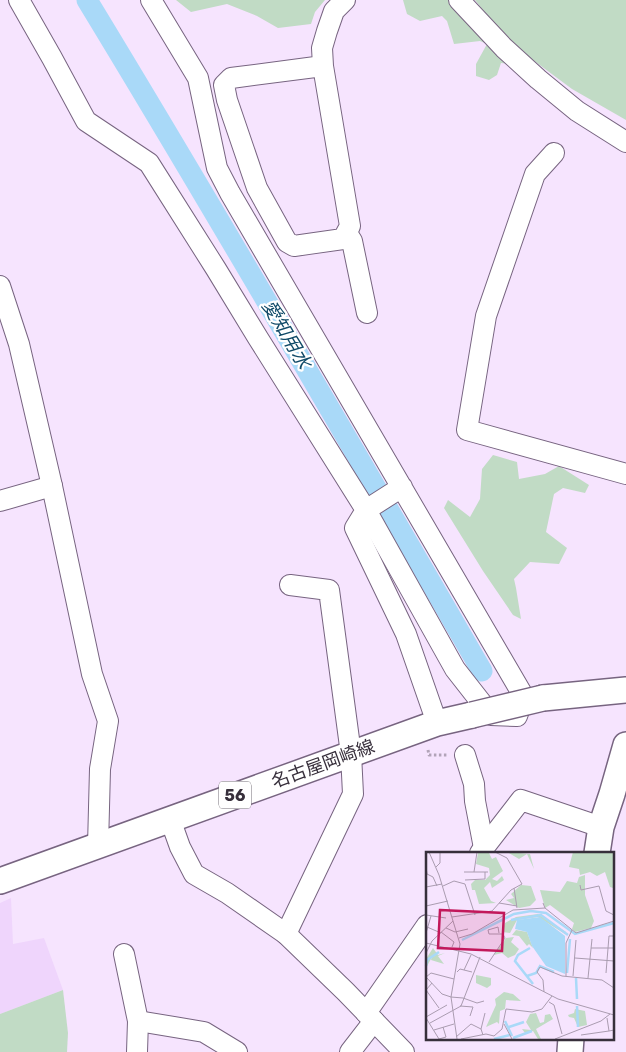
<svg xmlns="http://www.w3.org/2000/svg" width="626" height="1052" viewBox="0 0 626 1052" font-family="Rubik,'Noto Sans JP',sans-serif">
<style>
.built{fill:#efd5fc}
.green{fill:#c1dbc5}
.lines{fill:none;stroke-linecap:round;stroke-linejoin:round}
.canal{stroke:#a9d9f8;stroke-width:21}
.minor-casing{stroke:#776480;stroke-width:22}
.major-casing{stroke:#776480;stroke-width:28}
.path{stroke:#b2a3b8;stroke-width:3;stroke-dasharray:2.5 2.5;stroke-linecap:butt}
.minor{stroke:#fff;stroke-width:20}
.major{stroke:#fff;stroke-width:25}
.major-bridge-casing{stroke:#776480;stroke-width:28;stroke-linecap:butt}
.major-bridge{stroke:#fff;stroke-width:25}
.labels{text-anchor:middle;stroke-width:4.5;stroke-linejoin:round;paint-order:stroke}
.shield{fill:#fff;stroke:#736d76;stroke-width:1}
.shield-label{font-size:16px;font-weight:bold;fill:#372f3b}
.street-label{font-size:18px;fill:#372f3b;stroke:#fff}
.water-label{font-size:19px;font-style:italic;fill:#104a68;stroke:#fff}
.inset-river{fill:none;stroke:#a9d9f8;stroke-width:2.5}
.inset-road{fill:none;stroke:#aa9cb0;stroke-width:1}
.view{fill:#c2185b;fill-opacity:0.15;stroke:#c2185b;stroke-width:2.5}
.inset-edge{fill:none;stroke:#372f3b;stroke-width:2.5}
</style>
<rect width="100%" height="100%" fill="#f6e4fe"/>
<!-- built -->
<polygon class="built" points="11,898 13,944 44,938 63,990 0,1014 0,903"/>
<!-- green -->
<g class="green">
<polygon points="176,0 325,0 315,12 311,24 278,28 257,16 227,4 191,12"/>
<polygon points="403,0 449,0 511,64 501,63 497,75 489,80 476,76 476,64 487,44 480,41 454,44 447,21 442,16 420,21 407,14"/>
<polygon points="475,0 626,0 626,120 572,89 506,40"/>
<polygon points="493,455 517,462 519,479 545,474 559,466 589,485 585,493 563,488 554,494 546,532 567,548 559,564 530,562 514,579 516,588 521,619 513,615 483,571 444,508 448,500 470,517 480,499 482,469"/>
<polygon points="63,990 68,1033 67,1052 0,1052 0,1014"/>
</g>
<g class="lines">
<!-- canal -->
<path class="canal" d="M87 0C222 222 352 446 482 671"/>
<defs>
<g id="minor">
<polyline points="19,0 52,58 86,121 149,163 216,269 258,338 366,510 355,528 406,634 437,723"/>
<polyline points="151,0 198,78 217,168 230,193 524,697 517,716 491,715 455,669 366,510 402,487"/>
<polyline points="459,0 504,48 538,79 577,111 626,142"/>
<polyline points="323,66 231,78 224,85 227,100 257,188 287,242 294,246 343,239 350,226 323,66 322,48 327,31 334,11 345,0"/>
<polyline points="554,153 535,174 486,316 467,430 626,474"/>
<polyline points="347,233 352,241 367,313"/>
<polyline points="0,286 19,344 52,486 92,674 108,721 100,769 98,846"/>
<polyline points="0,501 52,486"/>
<polyline points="465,755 474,784 475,801 484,848"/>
<polyline points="170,819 180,847 194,874 227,893 286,934 346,992 404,1052"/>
<polyline points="480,853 521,800 601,827"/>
<polyline points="286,934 353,794 351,754 329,590 290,585"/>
<polyline points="124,954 138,1021 137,1052"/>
<polyline points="366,1013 427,925"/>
<polyline points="138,1021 204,1032 237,1052"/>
<polyline points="350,1052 374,1021"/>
</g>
<g id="major">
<polyline points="543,698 626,690"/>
<polyline points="597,853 601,827 612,794 626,745"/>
<polyline points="0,881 437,723 472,715"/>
<polyline points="570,1052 571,1038"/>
</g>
</defs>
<!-- minor casing -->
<use href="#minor" class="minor-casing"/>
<!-- major casing -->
<use href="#major" class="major-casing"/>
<!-- path -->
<polyline class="path" points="428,750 429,755 447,755"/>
<!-- minor -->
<use href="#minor" class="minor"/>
<!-- major -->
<use href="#major" class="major"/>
<defs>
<polyline id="major-bridge" points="472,715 543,698"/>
</defs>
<!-- major-bridge casing -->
<use href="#major-bridge" class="major-bridge-casing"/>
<!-- major-bridge -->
<use href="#major-bridge" class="major-bridge"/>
</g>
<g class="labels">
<!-- shield labels -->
<rect class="shield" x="219" y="781.5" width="32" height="27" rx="4"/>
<g class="shield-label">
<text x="235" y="801">56</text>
</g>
<!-- street labels -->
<g class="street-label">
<text transform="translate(323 764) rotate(-20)" y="6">名古屋岡崎線</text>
</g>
<!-- water labels -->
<g class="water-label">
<text transform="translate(287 334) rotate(59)" y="7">愛知用水</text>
</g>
</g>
<!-- overview -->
<g transform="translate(426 852)">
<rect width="188" height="188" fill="#f6e4fe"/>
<path d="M81 0 104 2 108 17 101 2 93 7ZM147 0H187V36L184 35 179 20 171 24 164 20 154 23 153 17 143 15ZM52 1H63L66 7 70 5 77 19 66 27 71 29 76 24 78 28 66 36 64 30 58 36 65 49 70 51 53 52 49 38H46L45 32 49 28H59L64 23 63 16 50 12ZM159 23V43L168 69 165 76 149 80 146 77 148 71 124 53 119 56 114 38 134 40 141 29 151 31 153 25ZM95 33 105 34 110 48 104 54 93 56 80 48 88 46 85 42ZM112 62 140 80 139 82 112 65 91 68 84 81 76 80 79 71 90 65ZM90 78 101 80 107 96 103 92 101 94 93 84 86 83ZM88 85 85 90 93 97 89 103 82 106 76 101 68 103 80 86ZM7 96 12 103 19 101 12 104 18 112 5 108 6 105 0 116V107ZM50 123 65 126V133L61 136 50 131ZM78 140 87 142 95 149 80 148 79 157 74 159 73 172 71 170 60 175 70 153 69 147ZM149 157 159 159 161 173 152 175 148 166 143 165 142 163 148 161ZM110 161 114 171 118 170 119 163 124 162 127 167 110 177 115 187H112L107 179 99 181 96 177 105 178 100 170 104 162Z" fill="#c1dbc5"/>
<path d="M114 65 139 84V122L120 114 106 94 101 80 89 77 91 68Z" fill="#a9d9f8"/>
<path class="inset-river" d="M85 68 115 63 142 83M36 88 88 62 105 59 120 61 149 82 188 71M104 96 92 103 89 109 107 132M0 114 1 108 13 100M141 121 144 87M101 124 110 121 114 114 128 120M150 126 151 147M151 154 152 175M79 169 86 184M83 175 98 170M87 186 106 179M68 187 84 183"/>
<path class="inset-road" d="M3 0 13 23 34 92 25 145 31 187M0 15 1 22 7 25 11 34M10 15 14 11V0M38 20H62M48 20 51 0M39 28 59 27V20M154 33 155 38 173 34 180 59 188 63M17 34 28 29 39 32 49 63M0 35 16 32M88 36 91 56M73 51 91 54M0 54 22 49M119 56 150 81 188 69M0 63 20 66M26 65 66 59 85 38 96 32 81 6 69 0M1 75 15 81M20 76 29 80 42 77M15 80 28 90 26 95M0 81 5 64M33 86 46 82 87 58 119 56 117 51M0 91 45 102 132 147 188 163M165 96H188M0 101 6 89 27 69M149 106 188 109M63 110 79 86 77 82H63L62 78 72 75 73 81M38 118 45 103M31 120 34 117 46 120M180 121 183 84H188M140 124V91L146 78M147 124 150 88M0 125 5 121 28 127M0 125 16 142 25 145M162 126 166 87M6 131 0 138 13 156M118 140 117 128 111 120 114 115 136 124 176 128 188 136M25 145 37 146 51 151 58 149M123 150 128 153 136 182M34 154 47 155 44 164M0 165 21 153M0 166 13 187 20 185 17 175M181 166 183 179 188 178M4 171 35 154 54 105M78 172 86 187M55 177 59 161M8 178 28 172M155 183 183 179M30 185 45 172 55 177 57 183M35 187 60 182 68 184 76 177 80 157 106 160 116 157 126 144M129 187 175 169 184 162"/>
<path class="view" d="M14 58 78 61 76 99 12 96Z"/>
<rect width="188" height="188" class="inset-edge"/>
</g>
</svg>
